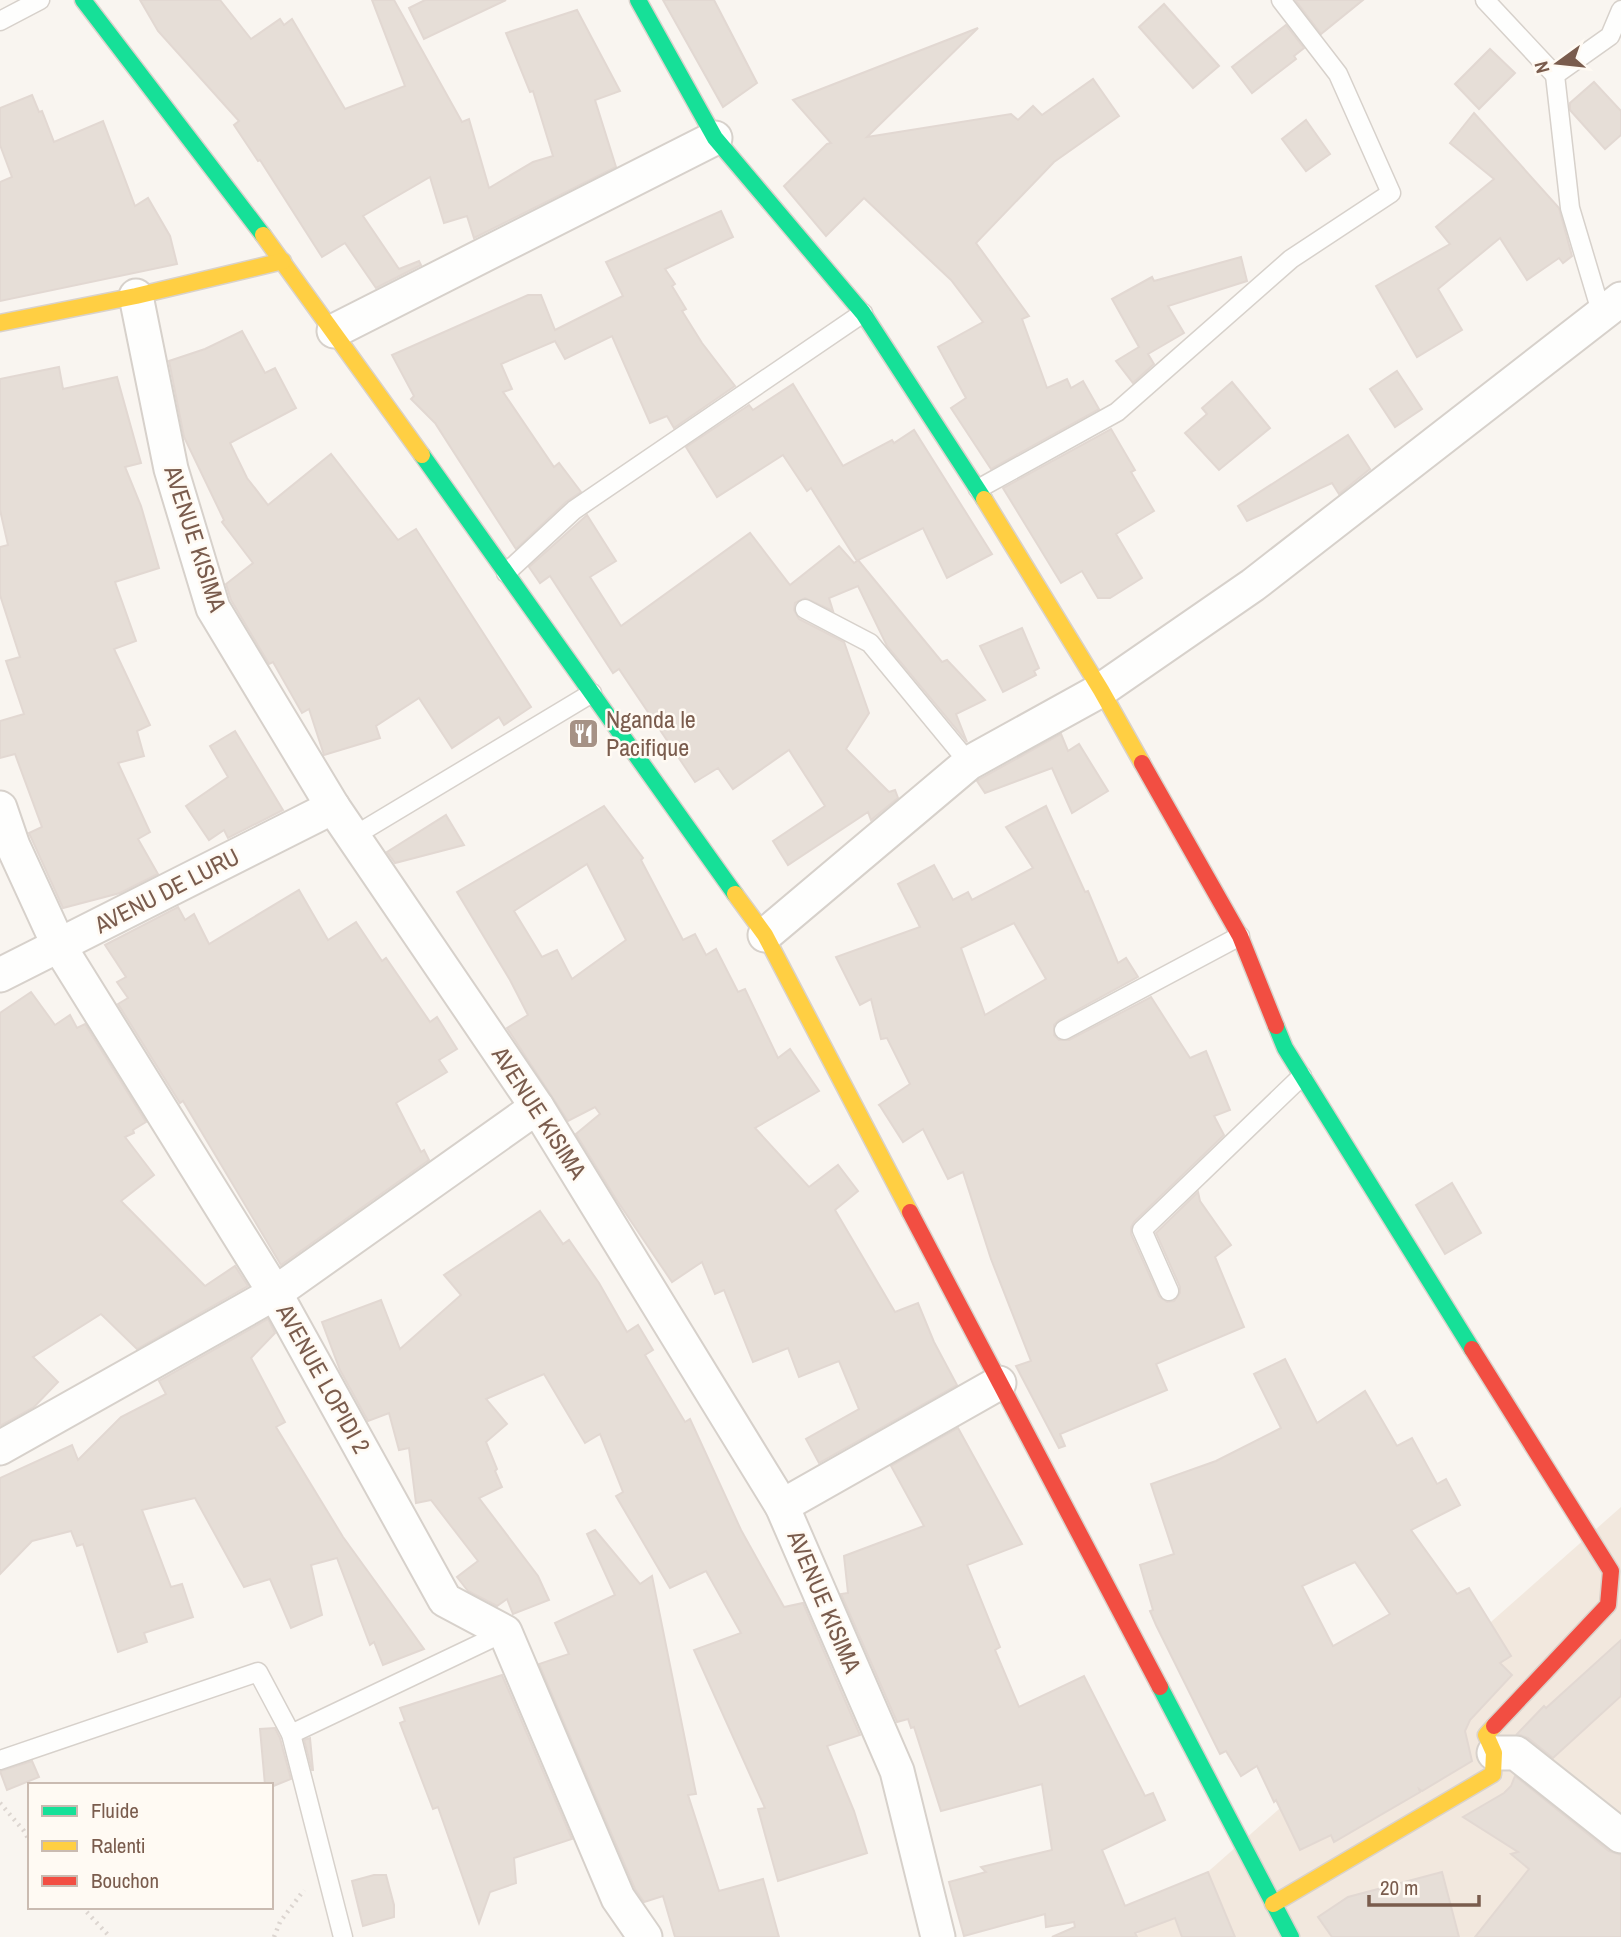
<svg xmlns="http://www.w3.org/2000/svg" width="1621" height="1937" viewBox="0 0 1621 1937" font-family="'Archivo Narrow',sans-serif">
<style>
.residential{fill:#f2e8de}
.building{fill:#e6ded7;stroke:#e2d8d2;stroke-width:2;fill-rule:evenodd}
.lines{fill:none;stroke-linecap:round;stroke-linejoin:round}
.lane-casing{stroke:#d7d1cb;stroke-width:21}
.street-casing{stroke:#d7d1cb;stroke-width:37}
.fast-casing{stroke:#d9d2cb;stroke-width:19}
.slow-casing{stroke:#d9d2cb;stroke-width:19}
.jam-casing{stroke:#d9d2cb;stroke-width:19}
.path{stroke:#dcd5d0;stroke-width:4.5;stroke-dasharray:2 5;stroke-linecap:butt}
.lane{stroke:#fefefd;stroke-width:18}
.street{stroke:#fefefd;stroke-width:33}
.fast{stroke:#16e098;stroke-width:16}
.slow{stroke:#ffcf43;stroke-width:16}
.jam{stroke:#f24e42;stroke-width:16}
.labels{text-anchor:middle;stroke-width:5;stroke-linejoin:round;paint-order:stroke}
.street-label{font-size:24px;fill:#7a5c4d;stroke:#fffaf3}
.poi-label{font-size:24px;fill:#7a5c4d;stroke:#fffaf3;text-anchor:start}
</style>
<rect width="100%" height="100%" fill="#f9f5f0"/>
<!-- residential -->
<polygon class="residential" points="1621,1507 1621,1937 1134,1937"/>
<!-- building -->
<g class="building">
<polygon points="140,0 220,0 251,39 280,19 284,25 292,19 345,109 405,86 372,0 394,0 462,122 469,119 489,188 533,162 553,156 533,91 530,92 506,33 577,10 620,91 595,100 616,167 474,238 467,216 444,223 430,177 363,216 399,269 419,261 421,265 376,288 345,243 322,257 260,160 258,161 234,125 239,121 158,31"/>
<polygon points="425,0 506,0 424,39 409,8"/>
<polygon points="663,0 714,0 757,83 723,107"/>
<polygon points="1295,0 1363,0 1321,34"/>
<polygon points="1164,4 1219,66 1193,88 1139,27"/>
<polygon points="1286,25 1304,48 1294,56 1296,59 1252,93 1232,67"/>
<polygon points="978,28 867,137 1011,114 1018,120 1033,106 1042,115 1093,79 1119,116 1054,162 976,243 1029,316 1022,319 1047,388 1067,379 1071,388 1083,381 1099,409 991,469 951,408 966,398 938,347 983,322 951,280 864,198 826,236 784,186 827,144 831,143 793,100"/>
<polygon points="1490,49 1515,73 1479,109 1455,84"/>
<polygon points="1594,82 1621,111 1621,135 1605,149 1570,110 1570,103"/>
<polygon points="32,95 39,112 42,111 54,142 103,121 135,206 148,198 170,236 177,264 0,301 0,182 12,177 0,145 0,108"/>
<polygon points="1474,113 1559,208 1572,256 1563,263 1559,258 1527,280 1500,238 1438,289 1462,330 1417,357 1376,286 1450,244 1436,227 1494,179 1450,143"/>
<polygon points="1306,120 1330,154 1306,171 1282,139"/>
<polygon points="721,211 733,237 665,269 675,284 672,286 686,309 682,311 702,343 735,386 674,428 667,416 650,423 612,336 565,359 555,341 501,364 512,389 503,392 554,467 559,463 581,492 566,502 516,549 435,423 411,399 414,396 392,355 528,295 541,295 555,330 623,296 606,262"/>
<polygon points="1241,257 1247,281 1168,306 1184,333 1148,354 1154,364 1133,383 1116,361 1139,347 1112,299 1152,277 1154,281"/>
<polygon points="242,331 265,373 275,368 296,408 230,443 247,478 268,505 331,454 398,540 416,529 531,707 504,725 499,717 452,748 419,698 376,726 380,738 324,755 309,709 302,713 273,662 269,664 231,600 226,584 253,563 222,522 224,520 184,437 169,361 205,349"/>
<polygon points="59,367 63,389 117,377 141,463 125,467 141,506 159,568 115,582 136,641 114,649 150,725 137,731 144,756 118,763 150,832 138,839 158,874 120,893 63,908 29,833 42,827 15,754 0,758 0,721 24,714 6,661 20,657 0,595 0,547 8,545 0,510 0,379"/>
<polygon points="1397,371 1422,409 1395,427 1370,389"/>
<polygon points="1232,382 1270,428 1219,470 1185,433 1207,414 1202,408"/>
<polygon points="793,384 843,466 892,440 894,443 914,430 992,554 947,578 923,528 858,560 942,662 947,660 985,700 956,714 967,742 887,646 858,586 829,598 833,611 805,598 795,603 794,610 799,619 844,642 869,713 846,749 889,792 895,790 898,798 871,820 868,812 788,865 773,841 825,806 789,750 733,789 718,768 695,782 619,669 613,673 550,576 540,583 529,567 587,515 616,561 590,577 621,626 750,533 790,585 839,546 854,563 857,561 811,488 807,491 783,455 717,497 686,447 749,405 753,410"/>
<polygon points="1111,429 1135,470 1131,472 1154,511 1116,534 1142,578 1110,598 1098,598 1082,571 1061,583 1003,488"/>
<polygon points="1348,435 1370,469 1339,494 1332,483 1247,521 1238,506"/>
<polygon points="1022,628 1039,668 1034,671 1036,675 1003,692 980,646"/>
<polygon points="235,731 283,810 228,838 224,830 209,840 186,806 228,777 210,746"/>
<polygon points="1061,734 1068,751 1079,744 1108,791 1072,813 1052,768 985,793 977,781 980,779"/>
<path d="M604 806 643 858 641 860 683 940 695 934 706 955 716 949 738 992 745 989 778 1058 790 1049 819 1091 755 1128 809 1187 838 1165 858 1191 835 1210 895 1312 918 1303 934 1342 957 1385 819 1463 806 1439 859 1409 839 1361 799 1377 788 1348 753 1362 724 1290 715 1294 702 1262 672 1282 616 1199 576 1134 600 1114 595 1107 568 1121 507 1028 528 1015 510 980 457 892ZM587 864 626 940 572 979 557 950 542 957 514 911Z"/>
<path d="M1046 806 1085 892 1088 891 1118 963 1126 958 1138 977 1059 1020 1054 1025V1035L1059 1040H1069L1151 997 1190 1058 1206 1051 1230 1110 1214 1116 1224 1135 1134 1222 1131 1227V1234L1159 1296 1167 1302 1174 1301 1180 1293V1287L1156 1233 1198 1192 1200 1201 1231 1245 1215 1257 1244 1327 1156 1364 1167 1390 1060 1434 1065 1446 1059 1448 1016 1366 1031 1361 991 1259 963 1172 948 1179 923 1129 903 1142 880 1106 879 1105 910 1084 887 1038 881 1039 871 999 860 1005 836 957 920 927 898 884 934 865 953 900 968 892 972 900 1033 868 1006 827ZM1014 923 1046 979 985 1015 961 948Z"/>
<polygon points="446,815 464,845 395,863 387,852"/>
<polygon points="299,890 328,940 356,922 382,961 386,958 430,1022 437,1017 457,1049 439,1060 447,1072 396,1103 421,1152 424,1150 429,1160 281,1265 183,1101 180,1103 118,1004 128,998 117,982 126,977 105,945 178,907 185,920 194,914 209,944"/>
<polygon points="31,992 55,1025 70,1015 77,1028 85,1024 146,1122 133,1130 134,1133 125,1137 154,1175 121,1201 205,1286 235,1266 248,1286 137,1349 101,1314 33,1357 58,1382 34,1407 0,1426 0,1013"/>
<polygon points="1452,1183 1481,1233 1445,1254 1416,1205"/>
<polygon points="540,1211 563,1244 569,1240 599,1283 627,1332 638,1325 653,1350 645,1355 685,1422 690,1419 741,1530 784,1607 803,1603 860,1735 827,1746 854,1811 867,1853 778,1881 758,1809 765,1808 694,1650 741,1633 706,1571 670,1588 616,1496 623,1492 600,1434 585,1443 544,1374 486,1399 507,1424 486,1442 497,1469 495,1471 502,1487 479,1498 538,1576 549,1600 513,1614 507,1599 497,1606 468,1591 457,1577 478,1561 431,1500 416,1503 409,1448 399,1450 389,1413 368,1421 340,1370 322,1322 381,1300 400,1349 461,1295 444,1275"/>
<polygon points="268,1319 275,1333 251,1358 285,1422 276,1427 343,1537 424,1649 383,1665 374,1642 370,1645 337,1558 311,1565 322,1615 291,1628 270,1579 244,1587 195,1498 142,1510 171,1587 182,1584 193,1617 144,1633 147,1642 118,1652 83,1544 77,1546 71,1531 32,1541 0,1574 0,1478 72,1445 78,1460 121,1417 166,1394 159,1381"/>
<path d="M1285 1359 1317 1423 1365 1391 1397 1446 1412 1438 1437 1484 1446 1479 1460 1505 1411 1530 1457 1594 1469 1588 1511 1656 1500 1663 1512 1675 1470 1720 1465 1731 1472 1761 1422 1791 1419 1789 1420 1792 1334 1842 1331 1835 1300 1850 1276 1800 1274 1802 1257 1766 1241 1776 1226 1751 1220 1754 1217 1748 1156 1625 1150 1611 1153 1610 1140 1565 1174 1554 1151 1484 1216 1461 1281 1428 1254 1374ZM1355 1562 1390 1614 1333 1646 1302 1586Z"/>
<polygon points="958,1428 1022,1544 967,1565 1000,1647 995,1650 1019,1707 1084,1676 1145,1796 1153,1793 1165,1820 1102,1850 1125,1906 1208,1872 1235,1937 1182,1937 1175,1918 1135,1933 1137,1937 1052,1937 1075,1927 1074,1922 1046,1927 1045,1914 964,1936 949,1882 986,1872 981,1867 1052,1850 1042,1784 941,1811 914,1727 911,1728 908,1719 897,1722 841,1594 848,1593 844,1556 924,1526 891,1466"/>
<polygon points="595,1530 640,1584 652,1576 696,1794 688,1795 719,1891 763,1879 779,1937 675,1937 663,1896 644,1902 635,1889 539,1664 569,1654 555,1623 615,1595 587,1534"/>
<polygon points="1621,1640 1621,1696 1553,1758 1528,1738 1517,1734 1544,1706 1546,1708"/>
<polygon points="502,1675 572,1839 514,1858 516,1883 490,1892 479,1923 438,1807 433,1809 400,1723 405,1721 400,1708"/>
<polygon points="275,1728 280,1738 291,1779 271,1787 271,1785 265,1785 260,1729"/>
<polygon points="310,1738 313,1770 312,1770 304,1740"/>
<polygon points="32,1761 39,1777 7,1790 0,1771"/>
<polygon points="1515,1776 1609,1851 1621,1855 1621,1937 1475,1937 1529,1869 1511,1854 1518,1852 1463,1817 1504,1793 1511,1786"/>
<polygon points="1442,1872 1459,1937 1332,1937 1318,1917 1348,1897"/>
<polygon points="374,1875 386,1875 394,1905 394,1917 363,1926 352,1881"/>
</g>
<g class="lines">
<defs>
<g id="lane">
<polyline points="1485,0 1555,75"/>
<polyline points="0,21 40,0"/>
<polyline points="1602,315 1570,208 1555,75 1610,36 1621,10"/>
<polyline points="978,489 1117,412 1291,259 1391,193 1338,74 1281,0"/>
<polyline points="506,573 574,510 863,313"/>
<polyline points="805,609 870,643 969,763"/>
<polyline points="354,836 592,693"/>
<polyline points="1064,1030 1240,936"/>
<polyline points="1169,1291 1142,1230 1302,1076"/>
<polyline points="291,1734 505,1632"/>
<polyline points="0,1760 258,1672 291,1734 343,1937"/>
</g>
<g id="street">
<polyline points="136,296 171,469 213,608 333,807 537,1107 782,1506 897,1771 938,1937"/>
<polyline points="334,331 715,138"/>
<polyline points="0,808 13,846 59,946 275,1293 445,1600 505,1632 618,1898 645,1937"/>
<polyline points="765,935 969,763 1101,690 1253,585 1621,299"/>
<polyline points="0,975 333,807"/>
<polyline points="0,1448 275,1293 537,1107"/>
<polyline points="782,1506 999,1383"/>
<polyline points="1494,1753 1516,1753 1621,1836"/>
</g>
<g id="fast">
<polyline points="83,0 263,235"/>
<polyline points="638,0 715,138 863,313 984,499"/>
<polyline points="422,455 735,894"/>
<polyline points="1276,1026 1285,1048 1472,1349"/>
<polyline points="1160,1687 1291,1937"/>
</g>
<g id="slow">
<polyline points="263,235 422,455"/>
<polyline points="0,323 136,296 283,261"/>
<polyline points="984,499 1101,690 1142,763"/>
<polyline points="735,894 765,935 910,1212"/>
<polyline points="1273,1904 1493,1774 1494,1753 1486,1735 1494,1726"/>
</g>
<g id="jam">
<polyline points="1142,763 1240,936 1276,1026"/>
<polyline points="910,1212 1160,1687"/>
<polyline points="1472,1349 1611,1571 1608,1605 1494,1726"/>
</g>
</defs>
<!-- lane casing -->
<use href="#lane" class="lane-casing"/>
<!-- street casing -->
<use href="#street" class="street-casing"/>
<!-- fast casing -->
<use href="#fast" class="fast-casing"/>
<!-- slow casing -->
<use href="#slow" class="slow-casing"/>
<!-- jam casing -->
<use href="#jam" class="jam-casing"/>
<!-- path -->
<g class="path">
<polyline points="0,1803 24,1831 30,1842"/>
<polyline points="82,1907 110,1937"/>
<polyline points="274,1937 280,1922 304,1890"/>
</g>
<!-- lane -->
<use href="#lane" class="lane"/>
<!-- street -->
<use href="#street" class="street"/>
<!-- fast -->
<use href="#fast" class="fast"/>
<!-- slow -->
<use href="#slow" class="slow"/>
<!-- jam -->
<use href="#jam" class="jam"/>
</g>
<!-- icons -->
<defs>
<symbol id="restaurant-square" viewBox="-11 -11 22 22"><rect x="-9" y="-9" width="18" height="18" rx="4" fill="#a69286" stroke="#fffaf3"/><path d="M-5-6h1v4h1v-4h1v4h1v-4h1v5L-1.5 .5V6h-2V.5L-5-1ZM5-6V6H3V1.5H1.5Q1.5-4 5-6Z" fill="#fff"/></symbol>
</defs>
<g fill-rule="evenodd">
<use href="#restaurant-square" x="566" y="716" width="35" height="35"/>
</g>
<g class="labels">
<!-- street labels -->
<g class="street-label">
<text transform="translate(195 539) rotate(72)" y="8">AVENUE KISIMA</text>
<text transform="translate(167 891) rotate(-27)" y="8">AVENU DE LURU</text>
<text transform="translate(539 1113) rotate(57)" y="8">AVENUE KISIMA</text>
<text transform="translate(323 1379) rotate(61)" y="8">AVENUE LOPIDI 2</text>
<text transform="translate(824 1602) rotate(67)" y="8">AVENUE KISIMA</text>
</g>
<!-- poi labels -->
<g class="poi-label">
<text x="606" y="728">Nganda le<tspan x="606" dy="28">Pacifique</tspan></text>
</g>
</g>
<!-- legend -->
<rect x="28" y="1783" width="245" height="126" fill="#fffaf3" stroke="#cabbb1" stroke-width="2"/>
<rect x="42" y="1806" width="35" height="10" fill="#16e098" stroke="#cabbb1" stroke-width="2"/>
<text x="91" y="1818" font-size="21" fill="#7a5c4d">Fluide</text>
<rect x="42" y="1841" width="35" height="10" fill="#ffcf43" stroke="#cabbb1" stroke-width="2"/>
<text x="91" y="1853" font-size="21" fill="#7a5c4d">Ralenti</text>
<rect x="42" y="1876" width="35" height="10" fill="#f24e42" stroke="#cabbb1" stroke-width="2"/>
<text x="91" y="1888" font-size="21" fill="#7a5c4d">Bouchon</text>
<!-- north arrow -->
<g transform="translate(1558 63) rotate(255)" stroke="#fffaf3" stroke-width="5" paint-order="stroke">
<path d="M0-5L12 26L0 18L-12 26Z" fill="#7a5c4d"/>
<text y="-10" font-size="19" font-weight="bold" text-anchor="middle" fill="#7a5c4d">N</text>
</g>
<!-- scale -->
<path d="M1369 1895v10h110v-10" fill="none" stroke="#7a5c4d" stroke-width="3.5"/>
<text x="1380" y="1895" font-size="21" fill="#7a5c4d" stroke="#fffaf3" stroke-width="5" paint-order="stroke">20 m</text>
</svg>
